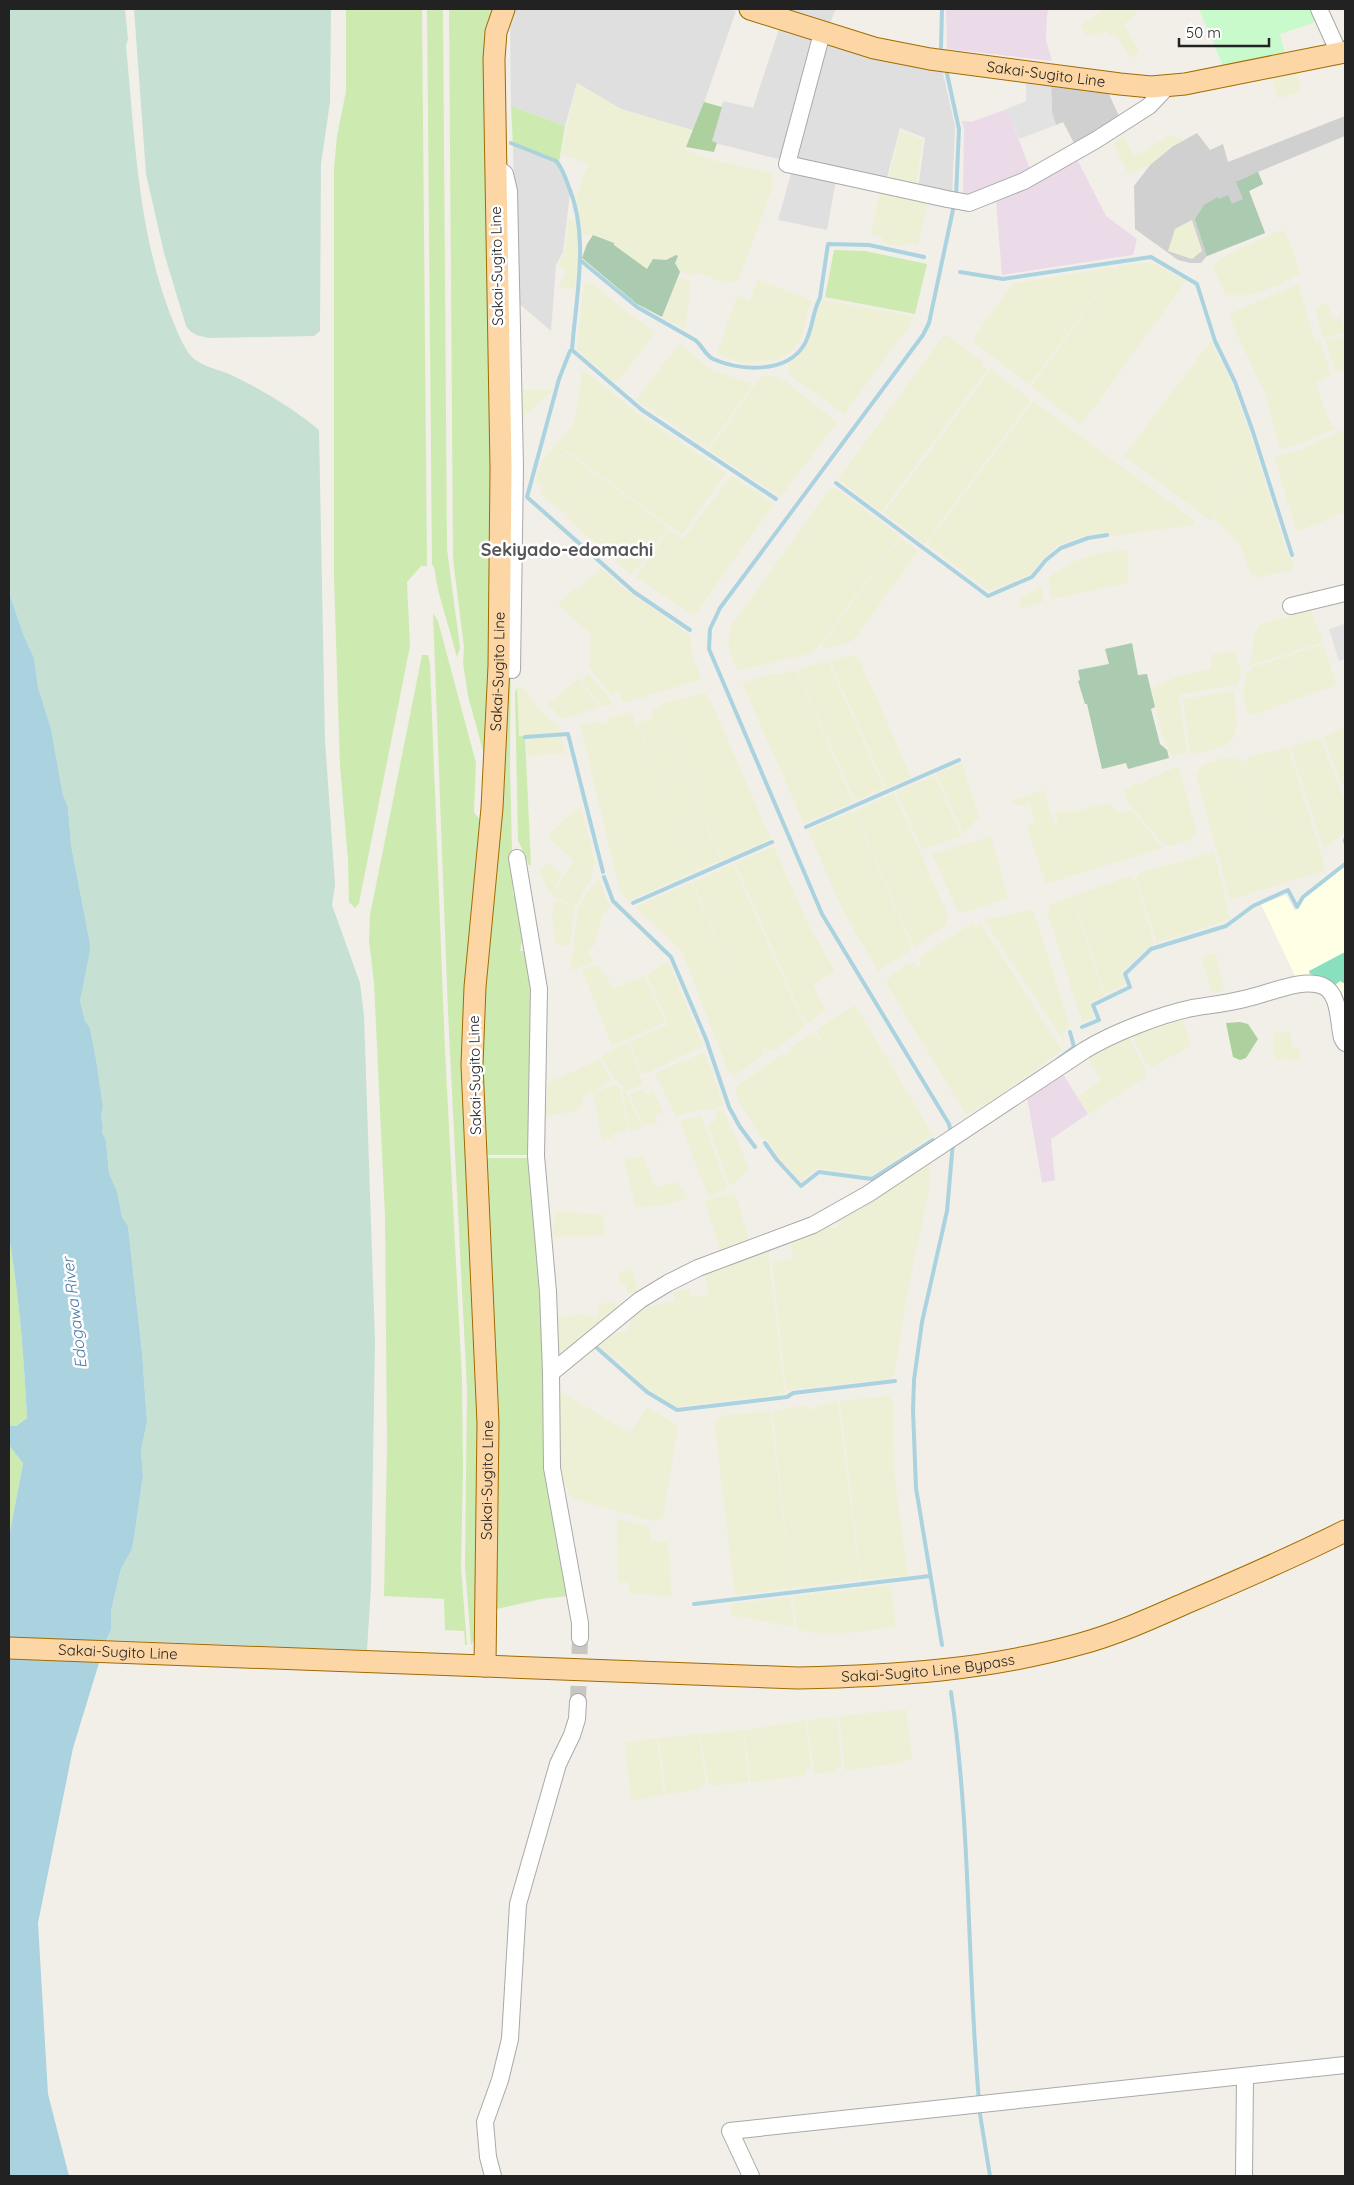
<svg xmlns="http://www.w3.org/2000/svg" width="1354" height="2185" viewBox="0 0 1354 2185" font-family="Quicksand,sans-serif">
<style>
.residential{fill:#e0dfdf}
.industrial{fill:#ebdbe8}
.education{fill:#ffffe5}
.religious{fill:#d0d0d0}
.farmland{fill:#eef0d5}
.grass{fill:#cdebb0}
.forest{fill:#add19e}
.wetland{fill:#c6e0d4}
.cemetery{fill:#aacbaf}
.park{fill:#c8facc}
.pitch{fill:#88e0be}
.parking{fill:#e2e2e2}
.water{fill:#aad3df}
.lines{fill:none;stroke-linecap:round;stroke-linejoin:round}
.stream{stroke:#aad3df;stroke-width:4}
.minor-tunnel{stroke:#c8c6c1;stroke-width:16;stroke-dasharray:16 8;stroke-linecap:butt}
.minor-casing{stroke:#a9a9a9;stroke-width:18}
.major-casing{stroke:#a06b00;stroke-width:23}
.minor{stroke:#fff;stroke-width:16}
.major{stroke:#fcd6a4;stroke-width:21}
.labels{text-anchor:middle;stroke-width:5;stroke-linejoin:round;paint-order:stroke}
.street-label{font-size:15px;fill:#222;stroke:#fff}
.water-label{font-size:16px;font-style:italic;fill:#4a7aab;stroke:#fff}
.quarter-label{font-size:18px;font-weight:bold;fill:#555;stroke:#fff}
</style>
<rect width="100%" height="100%" fill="#f2efe9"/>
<!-- residential -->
<g class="residential">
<polygon points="515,9 728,9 736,11 694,131 621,109 577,83 565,126 511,106 510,20"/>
<polygon points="776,9 836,9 829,26"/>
<polygon points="780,26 815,39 782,160 711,142 723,101 753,108"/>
<polygon points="828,43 942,69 955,126 952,196 918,189 925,138 900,128 886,181 796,161 823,47"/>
<polygon points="513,147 559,162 570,193 563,252 556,265 551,331 516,301"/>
<polygon points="792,170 836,180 827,230 778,220"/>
</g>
<!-- industrial -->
<g class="industrial">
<polygon points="946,9 1049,9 1047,15 1046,40 1052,61 947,49"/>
<polygon points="1007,109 1032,174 963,197 964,129 962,121 971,122"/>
<polygon points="1078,161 1106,216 1137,239 1133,255 1002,275 996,201"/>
<polygon points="1061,1071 1088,1114 1051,1139 1055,1180 1042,1183 1027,1096"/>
</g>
<!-- education -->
<polygon class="education" points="1345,866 1345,1006 1338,988 1323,977 1310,974 1296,978 1261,904 1286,895 1295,911 1304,898"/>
<!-- religious -->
<g class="religious">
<polygon points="1051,84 1107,90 1119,116 1094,131 1092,137 1076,147 1063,122 1056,125 1052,113"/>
<polygon points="1345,116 1345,136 1258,172 1263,184 1249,191 1265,233 1207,256 1201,263 1190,263 1178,260 1135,229 1134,186 1151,164 1173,146 1197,133 1210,150 1223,144 1228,162"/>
</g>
<!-- farmland -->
<g class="farmland">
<polygon points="1104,9 1134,9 1137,14 1124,24 1139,51 1130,58 1115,34 1108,36 1105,32 1087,36 1081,25"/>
<polygon points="1297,70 1301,91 1278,99 1271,75"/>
<polygon points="577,83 621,109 692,130 685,150 716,161 774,173 771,182 774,183 739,280 727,284 698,273 692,276 680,272 675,263 676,255 665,260 653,259 647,270 614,245 593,235 582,235 576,197 588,164 561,154"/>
<polygon points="901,131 923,140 916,184 889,176"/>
<polygon points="1169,135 1185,140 1173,146 1151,164 1129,175 1114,145 1115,142 1124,136 1133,155 1145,151"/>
<polygon points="880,191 928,202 918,245 907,243 906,246 900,246 881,242 882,237 871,235"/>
<polygon points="568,219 578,221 579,250 575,289 558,288 567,271 559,266 566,244"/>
<polygon points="1192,220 1202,251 1192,259 1168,251 1175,229"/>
<polygon points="1281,230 1285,232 1290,243 1300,274 1279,285 1250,295 1226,295 1212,266 1229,254"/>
<polygon points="1143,263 1155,264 1186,281 1081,425 1031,387 1118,266"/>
<polygon points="1113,267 1115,269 1030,385 974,343 975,336 1012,284"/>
<polygon points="677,277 691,282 685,329 663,317"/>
<polygon points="757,279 811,300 801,339 792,351 777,360 742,363 717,354 737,295 750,301"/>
<polygon points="591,282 629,314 655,332 622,377 615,383 577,349 584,284"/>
<polygon points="1298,284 1315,342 1321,341 1331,375 1316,383 1326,414 1335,429 1302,443 1280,449 1266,396 1230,319 1233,312"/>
<polygon points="823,300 913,316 908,328 844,414 787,373 790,369 788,365 801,353 808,343 819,304"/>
<polygon points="1327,303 1333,319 1341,316 1345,332 1323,338 1315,308"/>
<polygon points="944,335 947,335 984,363 982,366 987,370 881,512 838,479"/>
<polygon points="1344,336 1345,370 1336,372 1325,340"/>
<polygon points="1210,342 1211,342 1231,381 1257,454 1255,460 1211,521 1124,456"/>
<polygon points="681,344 711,370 753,384 708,448 636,400 678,345"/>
<polygon points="991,369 1031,400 925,544 884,513"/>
<polygon points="586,372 637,413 726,473 682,535 566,450 543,485 535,481 542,460 571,428 577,408 582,373"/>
<polygon points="761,376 780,377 837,422 781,497 709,450"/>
<polygon points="517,390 553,390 517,422"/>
<polygon points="1033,401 1194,520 1194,525 1114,536 1110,536 1106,532 1089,534 1057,546 1041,561 1029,575 989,591 927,544"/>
<polygon points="1345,429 1345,512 1297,532 1274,457 1300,450"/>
<polygon points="566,452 594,473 564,514 539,493"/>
<polygon points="1255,460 1258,460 1288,556 1293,561 1294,565 1291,570 1256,578 1250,573 1240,545 1214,519"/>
<polygon points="595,473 668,527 652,551 631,575 566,517 568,513 566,511"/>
<polygon points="731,476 774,504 694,616 636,577 669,530 683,539"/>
<polygon points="831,487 835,488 900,536 813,653 738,671 732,659 728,641 731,626"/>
<polygon points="900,538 918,551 856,637 848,643 826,649 821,645"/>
<polygon points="1128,549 1128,583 1052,599 1048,579 1050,576 1073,562 1094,554"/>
<polygon points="601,568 627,591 690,635 694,662 701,677 700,680 623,703 618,691 612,696 589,667 591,634 558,605 575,587 578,590"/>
<polygon points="1041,586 1044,601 1022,609 1018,599"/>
<polygon points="1311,610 1323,642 1249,666 1256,630 1260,624"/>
<polygon points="1323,644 1337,685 1253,715 1248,714 1243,695 1246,672 1253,670 1253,667"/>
<polygon points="1236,651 1238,665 1241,667 1238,684 1179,695 1187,753 1172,756 1161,732 1151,688 1181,675 1211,669 1211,654"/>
<polygon points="851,655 859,658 911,777 886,788 830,661"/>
<polygon points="828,661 884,788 855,801 798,672 801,671 800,668"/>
<polygon points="791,670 797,672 853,802 804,824 742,683 776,673 783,674"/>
<polygon points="589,674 608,696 612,705 602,707 581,680"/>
<polygon points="578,679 600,707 562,719 548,704"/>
<polygon points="523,687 540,710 559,727 559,734 519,736 517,688"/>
<polygon points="1234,690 1237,724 1233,739 1227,745 1201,753 1190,753 1183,699"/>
<polygon points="705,693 711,702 771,839 722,860 657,709 661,708 659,704"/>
<polygon points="656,708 721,860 699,870 672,808 698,870 629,901 621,893 618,883 580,725 596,721 604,724 608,722 607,718 631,712 670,803 637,723 653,718 651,710"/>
<polygon points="1345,727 1345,783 1342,785 1324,738 1325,736"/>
<polygon points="561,737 566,753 531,756 528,755 527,739"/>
<polygon points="1316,739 1321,740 1345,802 1345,832 1324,849 1290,746"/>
<polygon points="1288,747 1326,870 1230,900 1196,775 1197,772 1201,766 1220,759 1230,757 1244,761 1274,853 1245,761 1249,760 1248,757"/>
<polygon points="962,763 979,817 963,834 936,773"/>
<polygon points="1175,767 1179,768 1197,833 1190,840 1171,846 1163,843 1124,798 1127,794 1124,790 1136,783 1138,785"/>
<polygon points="935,775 961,836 922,850 897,792"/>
<polygon points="1044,790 1054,823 1058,822 1055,814 1057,811 1071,812 1109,803 1115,810 1121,813 1131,810 1163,848 1046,884 1026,826 1035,823 1030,805 1029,804 1016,806 1012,800"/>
<polygon points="894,793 949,918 946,921 947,924 914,948 855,811"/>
<polygon points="576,809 580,809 582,813 596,864 593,865 595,871 590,876 592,879 586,886 566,873 574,861 547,836"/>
<polygon points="854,811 912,947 908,949 910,951 878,971 842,909 808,830"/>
<polygon points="991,836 1008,898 967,912 958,912 932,854"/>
<polygon points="772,847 774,847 807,922 835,971 813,985 826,1010 809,1023 804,1021 735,863"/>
<polygon points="1214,852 1230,919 1157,943 1136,879 1139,873"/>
<polygon points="549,863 562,874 556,884 554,893 565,873 586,887 576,905 553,897 554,894 549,893 539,870"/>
<polygon points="733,864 805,1027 775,1050 766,1050 759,1034 765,1049 762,1051 764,1055 734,1076 729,1073 682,952 635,907 691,882 735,980 693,882"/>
<polygon points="1129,876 1135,879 1154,943 1121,972 1126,984 1105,994 1074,896"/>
<polygon points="598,880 600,880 606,899 611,906 603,915 594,946 588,951 593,961 573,971 570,970 578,909 588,891"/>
<polygon points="1073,896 1104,996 1090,1002 1093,1017 1082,1022 1047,911 1050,909 1049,905"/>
<polygon points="556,900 575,906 569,946 555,944 552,912"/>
<polygon points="1033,909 1070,1026 1063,1032 1065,1043 984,920"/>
<polygon points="972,923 975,927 981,924 1062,1050 1001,1095 966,1115 886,983 890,977 907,964 915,963 918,967 922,964 918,958"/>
<polygon points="1216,953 1224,990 1212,993 1201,957"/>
<polygon points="664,963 670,965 703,1046 647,1073 640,1073 630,1041 668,1025 647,975"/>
<polygon points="598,964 613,988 645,976 665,1022 612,1046 582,970"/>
<polygon points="855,1005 933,1135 902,1155 885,1131 902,1156 876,1173 868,1163 875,1173 871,1176 818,1168 801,1181 780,1160 767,1139 762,1140 740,1103 735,1091 736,1086 784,1053 786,1054 789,1053 792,1051 790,1048 814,1032 827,1049 816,1031 827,1022"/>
<polygon points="1181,1017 1190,1040 1190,1046 1152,1067 1146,1064 1134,1039 1135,1033"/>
<polygon points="1274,1031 1290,1032 1292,1048 1300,1049 1300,1060 1274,1059"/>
<polygon points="1128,1035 1146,1070 1145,1077 1089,1114 1078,1097 1101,1080 1087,1058"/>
<polygon points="628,1042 643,1084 627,1091 615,1079 601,1056"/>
<polygon points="705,1052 724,1105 708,1110 701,1109 676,1117 655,1073"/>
<polygon points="600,1059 612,1081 582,1097 583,1101 579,1110 545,1117 548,1083"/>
<polygon points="616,1084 620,1089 627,1127 625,1131 613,1134 614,1138 602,1140 593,1093"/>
<polygon points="622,1088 626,1092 642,1128 629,1131"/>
<polygon points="642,1089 645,1095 653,1091 663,1112 655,1115 658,1123 643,1127 630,1094"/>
<polygon points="723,1109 749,1168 733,1185 728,1182 708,1125 715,1121 716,1112"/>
<polygon points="701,1115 727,1187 726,1190 709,1196 699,1174 680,1121"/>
<polygon points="643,1156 655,1187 676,1182 688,1198 660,1206 636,1207 624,1160"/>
<polygon points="926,1162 930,1163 929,1189 905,1306 895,1373 890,1379 786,1390 772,1262 793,1259 791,1243 830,1225 832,1228 837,1228 836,1219"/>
<polygon points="733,1193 738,1201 750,1244 722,1253 719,1249 705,1200"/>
<polygon points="556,1211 600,1214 603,1215 605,1236 552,1237"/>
<polygon points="768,1250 785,1394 676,1407 642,1386 628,1370 598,1346 613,1334 628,1330 631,1319 641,1308 675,1301 673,1292 689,1289 690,1297 708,1295 705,1273"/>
<polygon points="632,1268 638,1290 628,1294 625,1284 621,1286 618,1273"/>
<polygon points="614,1302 616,1307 620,1305 622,1309 558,1358 556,1318 577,1314 598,1317 599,1304"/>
<polygon points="560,1391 630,1433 647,1407 675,1424 678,1428 663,1518 655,1521 641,1518 571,1498 561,1474 560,1465"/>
<polygon points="888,1396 893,1402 894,1472 908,1575 861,1580 840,1401"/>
<polygon points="838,1401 860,1580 735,1595 714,1422 718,1421 717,1416 770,1411 792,1587 772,1411 809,1405 810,1409 817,1409 817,1405"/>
<polygon points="617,1519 649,1526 651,1541 668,1542 672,1597 630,1593 629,1585 626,1582 618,1581"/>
<polygon points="891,1585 896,1627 849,1633 813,1633 797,1630 793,1596"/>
<polygon points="790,1597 794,1621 792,1627 731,1615 730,1604"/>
<polygon points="906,1709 912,1759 896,1764 845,1770 839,1716"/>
<polygon points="837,1717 842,1766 836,1768 836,1772 814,1774 807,1720"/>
<polygon points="806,1720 811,1768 806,1769 806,1775 751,1783 744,1730"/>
<polygon points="743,1730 749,1782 712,1786 711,1783 708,1783 700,1734"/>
<polygon points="699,1734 706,1784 702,1784 703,1788 666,1795 659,1738"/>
<polygon points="657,1738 664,1795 631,1801 625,1742"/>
</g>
<!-- grass -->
<g class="grass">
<polygon points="346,9 422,9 427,566 421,566 407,582 410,646 359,903 355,908 349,902 348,860 340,766 334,579 334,168 337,136 346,91"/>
<polygon points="427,9 443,9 447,549 460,648 457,657 438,590 434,567 432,565"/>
<polygon points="449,9 495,9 495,558 485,758 468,696 463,663 464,647 453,559"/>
<polygon points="511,106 565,126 559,162 513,147"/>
<polygon points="834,250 865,251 927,264 915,314 825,297"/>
<polygon points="512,500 510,765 513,895 520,895 524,931 520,951 528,951 536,1003 532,1155 483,1155 480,1070"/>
<polygon points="433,613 438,621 476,763 474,812 485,827 482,872 479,1371 475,1638 471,1645 465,1566 467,1390 448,1013"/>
<polygon points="422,655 428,655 430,664 445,1050 462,1379 463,1469 461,1567 467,1645 465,1645 464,1631 445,1630 444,1599 384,1596 387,1448 385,1217 374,983 369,940 370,915"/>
<polygon points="517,688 519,736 525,736 531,865 529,865 518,840 515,693"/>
<polygon points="483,1158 532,1158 568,1596 541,1599 492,1610"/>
<path d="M9 1236C19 1296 24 1357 27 1418L15 1426H9Z"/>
<polygon points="9,1445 23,1462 9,1537"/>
</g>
<!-- forest -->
<g class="forest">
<polygon points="704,102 722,107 712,141 717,143 714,152 686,147"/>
<polygon points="1240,1022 1248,1024 1258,1039 1246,1058 1240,1060 1233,1057 1226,1023"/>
</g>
<!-- wetland -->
<g class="wetland">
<path d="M9 9H125L128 39 126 46C135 138 138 239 175 326 179 336 186 352 194 359 205 367 217 369 229 374 256 386 296 410 319 430L325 740 335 885 332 905 360 983 364 1016 375 1341 371 1587 367 1650 106 1640 111 1630V1611L121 1569 132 1549 134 1538 143 1476 141 1451 147 1422 142 1352 128 1226 122 1217 117 1191 109 1173 106 1141 102 1132 103 1126 101 1117 103 1106 96 1059 90 1028 85 1021 80 1001 89 938 71 845 68 807 63 795 51 729 38 687 34 658 24 636 9 593Z"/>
<path d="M134 9H331L330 102 321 164 320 331 314 336 209 338C199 336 192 335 186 326L164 253 146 174Z"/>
</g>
<!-- cemetery -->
<g class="cemetery">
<polygon points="1258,172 1263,184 1249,191 1265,233 1207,256 1195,219 1204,205 1218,197 1219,199 1228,195 1232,204 1243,199 1236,182"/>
<polygon points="593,235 614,243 614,245 647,269 653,259 666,260 676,255 678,256 675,263 680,272 662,317 637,304 582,258 587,244"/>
<polygon points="1132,643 1138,675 1147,674 1155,707 1151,709 1160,744 1167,750 1169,758 1128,769 1126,763 1102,769 1087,704 1085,704 1078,681 1080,680 1078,670 1109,664 1105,649"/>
</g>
<!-- park -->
<polygon class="park" points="1199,9 1313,9 1319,21 1280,34 1285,55 1224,68"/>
<!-- pitch -->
<polygon class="pitch" points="1345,952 1345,984 1340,981 1335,985 1323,977 1310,974 1309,971"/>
<!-- parking -->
<g class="parking">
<polygon points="1026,80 1051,84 1052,113 1056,125 1019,139 1007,109 1026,101"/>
<polygon points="1345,624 1345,659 1339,661 1329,629"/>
</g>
<!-- water -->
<path class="water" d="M9 593 24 636 34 658 38 687 51 729 63 795 68 807 71 845 89 938 90 950 80 1001 85 1021 90 1028 96 1059 103 1106 101 1117 103 1126 102 1132 106 1141 109 1173 117 1191 122 1217 128 1226 142 1352 147 1422 141 1451 143 1476 134 1538 132 1549 121 1569 111 1611V1630L106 1640 73 1748 38 1923 48 2094 69 2176H9V1537L23 1463 9 1445V1426H16L27 1418C24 1357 19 1296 9 1236Z"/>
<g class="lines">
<!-- stream -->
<g class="stream">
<polyline points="941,47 942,9"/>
<polyline points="946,69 959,129 956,196"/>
<path d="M511 143 556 161C562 167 565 176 568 185 590 236 576 295 572 350L642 410 776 499"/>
<path d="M580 260 637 307 695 340C702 345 705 355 713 359 741 371 786 374 804 345 813 330 812 312 820 298L828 244 869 245 924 257"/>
<polyline points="960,272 1003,279 1151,257 1197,284 1215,341 1235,382 1253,432 1292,555"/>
<polyline points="572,350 570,351 559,379 527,497 634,592 690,630"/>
<polyline points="836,483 988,596 1032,577 1046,560 1061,548 1088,538 1107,535"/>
<polyline points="525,737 568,734 603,872"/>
<polyline points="806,827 959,760"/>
<polyline points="1345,840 1345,842"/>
<polyline points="604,877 613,901 671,957 706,1039 729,1107 740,1127 755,1147"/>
<polyline points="633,903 772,842"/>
<polyline points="1082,1027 1099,1020 1093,1005 1130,987 1125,974 1151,949 1226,926 1253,906 1288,890 1297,907 1303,897 1345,864"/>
<polyline points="1058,1059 1074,1047 1070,1032"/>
<polyline points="951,1133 949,1124 822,914 709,649 710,629 720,608 923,335 929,323 954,205"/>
<polyline points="765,1143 777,1160 801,1186 819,1172 872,1179 933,1140"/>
<polyline points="597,1348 647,1392 677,1410 787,1397 793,1393 895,1381"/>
<polyline points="694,1604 930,1576"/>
<polyline points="942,1645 916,1488 913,1410 914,1380 922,1322 947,1211 953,1142"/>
<path d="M951 1692C971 1827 967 1965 979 2101"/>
<polyline points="979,2108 990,2176"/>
</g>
<!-- minor-tunnel -->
<polyline class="minor-tunnel" points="578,1702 580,1638"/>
<defs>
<g id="minor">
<polyline points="1319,9 1339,53"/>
<polyline points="822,33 787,164 947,199 969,203 1024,181 1096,140 1149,106 1167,87"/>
<polyline points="495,165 505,174 509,191 515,467 512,670"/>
<polyline points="1291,606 1345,593"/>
<polyline points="517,858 539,989 536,1156 548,1292 551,1373 552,1468 580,1623 580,1638"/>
<path d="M551 1373 640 1300 668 1283 698 1268 813 1225 868 1194 1085 1050C1113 1033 1159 1015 1192 1008 1211 1005 1230 1003 1248 998 1268 994 1303 977 1323 986 1340 994 1338 1022 1342 1038L1345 1043"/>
<polyline points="493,2176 488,2157 485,2122 500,2080 510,2039 518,1904 558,1764 572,1735 577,1719 578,1702"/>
<polyline points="751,2176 730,2131 1345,2065"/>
<polyline points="1244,2176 1245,2077"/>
</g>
<g id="major">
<path id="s1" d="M750 9 874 48 930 59 1120 84 1151 87 1185 84 1345 52"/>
<path id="s2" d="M9 1648 798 1678C894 1676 988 1670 1080 1644 1117 1634 1152 1618 1186 1603 1240 1580 1293 1557 1345 1531"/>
<path id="s3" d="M485 1666 488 1423 472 1065 475 987 492 808 499 666 501 469 494 59 496 32 504 9"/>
</g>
</defs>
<!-- minor casing -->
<use href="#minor" class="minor-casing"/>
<!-- major casing -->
<use href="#major" class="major-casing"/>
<!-- minor -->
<use href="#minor" class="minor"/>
<!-- major -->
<use href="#major" class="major"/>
</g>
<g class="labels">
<!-- street labels -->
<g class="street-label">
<text dy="5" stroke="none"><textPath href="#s1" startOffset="304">Sakai-Sugito Line</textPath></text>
<text transform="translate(497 266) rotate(-91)" y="5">Sakai-Sugito Line</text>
<text dy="5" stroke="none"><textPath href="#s3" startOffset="996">Sakai-Sugito Line</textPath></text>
<text transform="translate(475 1075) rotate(-91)" y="5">Sakai-Sugito Line</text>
<text dy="5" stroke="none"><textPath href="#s3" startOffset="186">Sakai-Sugito Line</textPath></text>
<text dy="5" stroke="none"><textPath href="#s2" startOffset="109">Sakai-Sugito Line</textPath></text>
<text dy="5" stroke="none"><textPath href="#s2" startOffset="920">Sakai-Sugito Line Bypass</textPath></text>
</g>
<!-- water labels -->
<g class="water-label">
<text transform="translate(74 1313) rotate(-97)" y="6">Edogawa River</text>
</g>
<!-- quarter labels -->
<g class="quarter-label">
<text x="567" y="556">Sekiyado-edomachi</text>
</g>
</g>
<!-- border -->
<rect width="1354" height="2185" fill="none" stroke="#222222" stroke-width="20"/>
<!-- scale -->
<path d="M1179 38v8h90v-8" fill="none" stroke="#222222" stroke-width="2.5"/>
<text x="1186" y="38" font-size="15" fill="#222222" stroke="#ffffff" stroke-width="4" paint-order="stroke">50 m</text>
</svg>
